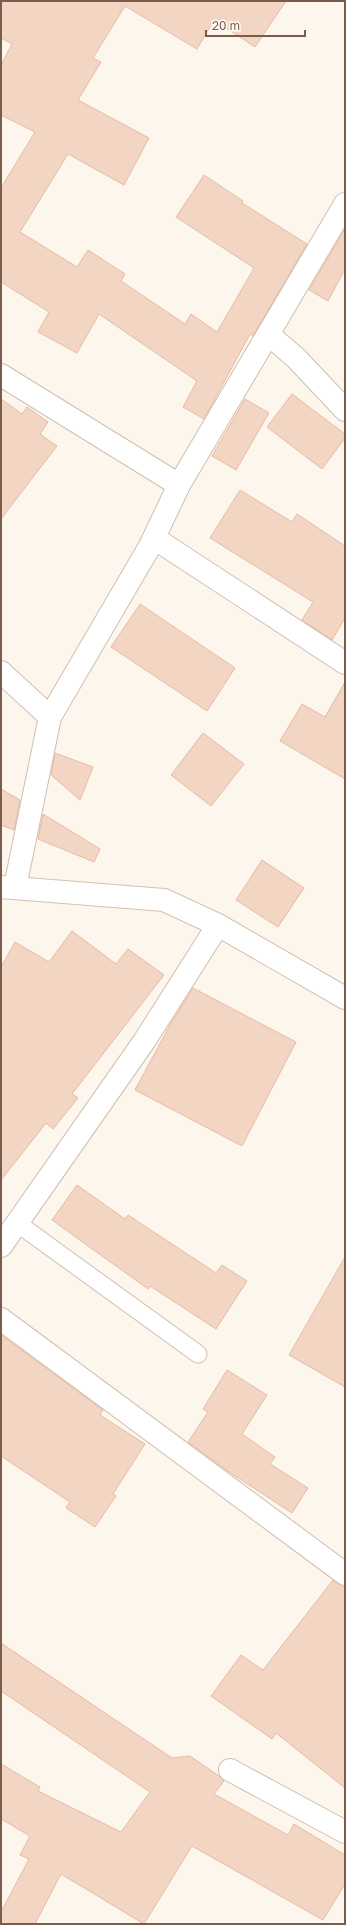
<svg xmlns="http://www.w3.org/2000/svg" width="346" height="1925" viewBox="0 0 346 1925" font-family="'Golos Text',sans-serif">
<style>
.building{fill:#f3d5c3;stroke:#e6bba3}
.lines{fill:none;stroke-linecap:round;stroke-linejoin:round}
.lane-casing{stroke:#d1beb0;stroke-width:19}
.street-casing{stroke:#d1beb0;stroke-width:24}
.secondary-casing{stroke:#d6c0b0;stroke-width:24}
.lane{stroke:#fff;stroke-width:17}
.street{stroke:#fff;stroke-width:22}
.secondary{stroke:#fff;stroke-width:22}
</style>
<rect width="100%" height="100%" fill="#fdf6ec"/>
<!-- building -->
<g class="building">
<polygon points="1,1 286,1 255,47 214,20 197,49 125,6 93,58 101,62 78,100 149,138 124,185 68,154 20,232 77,267 88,250 125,274 121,281 185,324 191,314 217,332 254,268 176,217 204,175 243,201 242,203 307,244 253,336 250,334 204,419 183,407 197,381 99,314 77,353 38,332 49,312 1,282 1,188 35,132 1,115 1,65 12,44 1,38"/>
<polygon points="345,229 345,269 328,301 309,290"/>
<polygon points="292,394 345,434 345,438 322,469 267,427"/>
<polygon points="1,399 22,414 27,407 48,422 40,434 57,446 1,519"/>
<polygon points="245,399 269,413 236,470 212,456"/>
<polygon points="240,490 292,522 297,514 345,546 345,618 332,640 302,620 313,602 210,538"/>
<polygon points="140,604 235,668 207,711 111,647"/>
<polygon points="345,682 345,779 280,741 302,704 325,717"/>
<polygon points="203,733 244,764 211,806 171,775"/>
<polygon points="55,753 93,767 80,800 51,775"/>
<polygon points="1,789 20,800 14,830 1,825"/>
<polygon points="43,814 100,849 94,862 38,839"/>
<polygon points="262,860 304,888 278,927 236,900"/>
<polygon points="72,931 116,964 128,949 164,975 72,1094 78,1098 53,1129 46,1123 1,1180 1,967 15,942 49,962"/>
<polygon points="193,988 296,1042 242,1146 135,1090 171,1023"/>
<polygon points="77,1185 125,1219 128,1215 216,1273 222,1265 247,1281 216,1329 150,1286 148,1289 52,1220"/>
<polygon points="345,1257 345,1387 289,1355"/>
<polygon points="1,1335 103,1410 100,1415 145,1444 113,1494 116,1496 95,1527 66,1508 70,1502 1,1456"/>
<polygon points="227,1370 267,1395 242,1434 275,1457 270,1464 308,1488 292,1513 226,1470 188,1442 208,1412 203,1409"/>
<polygon points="333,1580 345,1586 345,1788 276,1733 272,1739 211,1696 241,1655 263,1670"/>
<polygon points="1,1643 172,1758 190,1756 219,1776 224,1781 214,1794 288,1835 294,1824 345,1855 345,1884 323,1920 192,1846 144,1924 61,1874 35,1924 1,1924 1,1912 29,1859 20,1855 30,1836 1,1819 1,1764 40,1787 38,1791 121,1832 150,1792 1,1691"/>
</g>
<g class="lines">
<defs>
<polyline id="lane" points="17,1223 198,1354"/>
<g id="street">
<polyline points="268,334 296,358 345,410"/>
<polyline points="1,375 179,485"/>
<polyline points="154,538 345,663"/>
<polyline points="1,672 50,717"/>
<polyline points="15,887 50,717 150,546 179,485 345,204"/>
<polyline points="1,1246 145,1040 218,925"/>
<polyline points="1,1319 345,1574"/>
<polyline points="230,1770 345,1832"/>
</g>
<polyline id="secondary" points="1,887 164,900 218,925 345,998"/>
</defs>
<!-- lane casing -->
<use href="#lane" class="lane-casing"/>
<!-- street casing -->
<use href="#street" class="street-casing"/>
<!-- secondary casing -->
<use href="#secondary" class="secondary-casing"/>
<!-- lane -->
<use href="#lane" class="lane"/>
<!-- street -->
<use href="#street" class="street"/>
<!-- secondary -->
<use href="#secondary" class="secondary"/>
</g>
<!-- border -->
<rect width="346" height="1925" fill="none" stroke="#7a5c4d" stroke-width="4"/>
<!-- scale -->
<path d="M206 30v6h99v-6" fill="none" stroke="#7a5c4d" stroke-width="2"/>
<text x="212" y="30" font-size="12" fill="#7a5c4d" stroke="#fffaf3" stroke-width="3" paint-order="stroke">20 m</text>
</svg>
